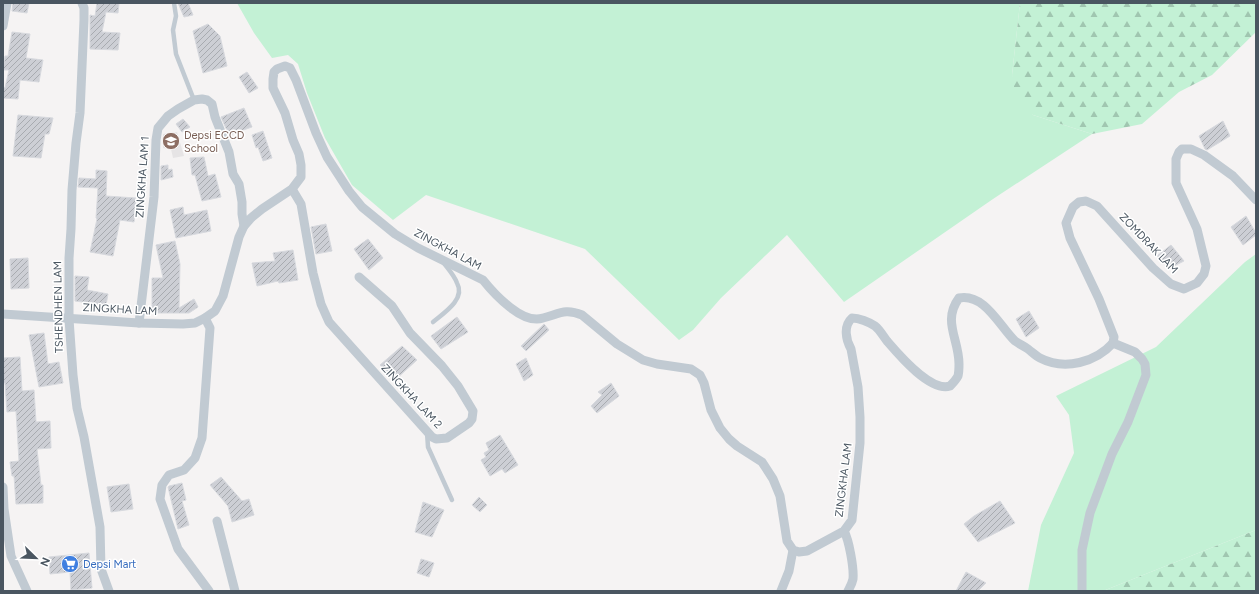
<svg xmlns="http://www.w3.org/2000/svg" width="1259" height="594" viewBox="0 0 1259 594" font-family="Figtree,sans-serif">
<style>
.education{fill:#e6e4e5}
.grass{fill:#c3f1d5}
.forest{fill:url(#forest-firs)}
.building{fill:url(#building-hatch);stroke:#d7d9de}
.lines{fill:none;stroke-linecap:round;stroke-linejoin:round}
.lane{stroke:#c1cad2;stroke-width:4.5}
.street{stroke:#c1cad2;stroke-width:9}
.labels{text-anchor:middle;stroke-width:3;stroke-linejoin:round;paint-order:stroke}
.education-label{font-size:11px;fill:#785e54;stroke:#fff;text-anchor:start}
.street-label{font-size:11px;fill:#4a5661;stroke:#fff}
.shop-label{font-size:11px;fill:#366cbe;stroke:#fff;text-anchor:start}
</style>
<defs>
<pattern id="forest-firs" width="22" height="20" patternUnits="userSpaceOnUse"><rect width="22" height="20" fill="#c3f1d5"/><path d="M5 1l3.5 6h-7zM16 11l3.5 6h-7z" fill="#a0c6b0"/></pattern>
<pattern id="building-hatch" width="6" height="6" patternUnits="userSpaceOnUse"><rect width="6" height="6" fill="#cdcfd5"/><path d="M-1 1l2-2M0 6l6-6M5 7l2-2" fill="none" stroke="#a8abb0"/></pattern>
</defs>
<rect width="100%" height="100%" fill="#f5f3f3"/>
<!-- education -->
<polygon class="education" points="177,132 184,156 173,158 171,149 163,148 163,134"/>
<!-- grass -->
<g class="grass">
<polygon points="237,3 1020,3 1012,75 1033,115 1092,134 993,199 844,302 787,235 721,298 693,330 679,340 585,249 426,195 393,220 352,185 325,138 307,93 298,64 288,55 272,58 254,33"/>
<polygon points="1256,254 1256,530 1103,591 1028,591 1041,525 1074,453 1069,415 1056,396 1156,347 1245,262"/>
</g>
<!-- forest -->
<g class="forest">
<polygon points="1020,3 1256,3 1256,32 1212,75 1179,92 1142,124 1092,134 1033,115 1016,98 1012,75"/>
<polygon points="1256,530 1256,591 1103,591"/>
</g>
<!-- building -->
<g class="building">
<polygon points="13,3 29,3 27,13 12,11"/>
<polygon points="97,3 119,3 118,13 106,12 102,32 120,33 118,50 90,49 90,15 95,16"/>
<polygon points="178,3 188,3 193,15 184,17"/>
<polygon points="208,24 220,36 227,66 203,73 193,31"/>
<polygon points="12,32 30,34 26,58 43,60 39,82 20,80 18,99 3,98 3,87 5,88 9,70 3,70 5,56 8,56"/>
<polygon points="247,72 258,88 249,93 239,77"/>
<polygon points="244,108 252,127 229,135 221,117"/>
<polygon points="18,115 53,118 49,134 45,134 41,158 13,156"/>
<polygon points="183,119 190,127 182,132 176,124"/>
<polygon points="1223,121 1230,136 1207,150 1205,149 1199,136"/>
<polygon points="263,131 272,158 263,161 258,147 256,148 252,135"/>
<polygon points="204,157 208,176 215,174 221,197 202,201 195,175 192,175 190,158"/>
<polygon points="168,165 168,170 172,169 173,177 161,180 161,166"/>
<polygon points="96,170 107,171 106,196 136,198 134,222 120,220 113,256 90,252 97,219 96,218 98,188 78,187 79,178 96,179"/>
<polygon points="183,207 184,215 207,210 211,231 176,238 170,210"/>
<polygon points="1246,216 1256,233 1256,235 1243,245 1231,227"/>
<polygon points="326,224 332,251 316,254 311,227"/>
<polygon points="368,239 383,258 369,270 354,249"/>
<polygon points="175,241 180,264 179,308 194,299 198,307 189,313 152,313 152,278 163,278 156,245"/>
<polygon points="1171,245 1184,261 1170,268 1157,256"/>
<polygon points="293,250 298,280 279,283 278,281 257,286 252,263 275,261 273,253"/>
<polygon points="28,258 29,288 11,289 10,259"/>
<polygon points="75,276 89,277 87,290 108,294 106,305 75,301"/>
<polygon points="1029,311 1039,328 1026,337 1016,319"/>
<polygon points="457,317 468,332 441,349 431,336"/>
<polygon points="544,324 549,330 526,351 521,346"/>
<polygon points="44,333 48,364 59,362 63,383 39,387 29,335"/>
<polygon points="402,346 417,360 395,380 380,365"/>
<polygon points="20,357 22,391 34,390 36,422 50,421 51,448 37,449 41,485 43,485 43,503 16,504 14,476 12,476 10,462 19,461 16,411 7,412 5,383 3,383 3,358"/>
<polygon points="526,358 533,375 524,381 516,364"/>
<polygon points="611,383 619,396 597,413 591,406 602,395 598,392"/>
<polygon points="500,435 518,465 505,473 502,469 490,476 481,460 486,457 484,453 489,450 486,443"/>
<polygon points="221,477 242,501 249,499 254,515 232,522 228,506 210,485"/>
<polygon points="182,483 186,500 182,501 189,525 178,529 168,487 169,486"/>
<polygon points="129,484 133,509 111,512 107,487"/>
<polygon points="479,497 487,505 480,512 472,505"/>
<polygon points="1000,501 1015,523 978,542 964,524 974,516"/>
<polygon points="423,502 444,510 432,537 415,532"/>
<polygon points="89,553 92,588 71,590 70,572 50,574 49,557"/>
<polygon points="421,559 434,563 429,577 417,573"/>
<polygon points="966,572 986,583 978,591 956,591"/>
</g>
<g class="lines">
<!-- lane -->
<g class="lane">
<polyline points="174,3 176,16 173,30 176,54 194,100"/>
<path d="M433 322C444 313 466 299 457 283 454 275 448 269 443 262"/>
<polyline points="427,432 428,447 452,500"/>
</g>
<!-- street -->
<g class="street">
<polyline points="82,3 84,8 84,20 80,113 76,143 72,190 71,229 69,258 69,319 73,375 77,408 84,437 100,527 101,569 109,591"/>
<polyline points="3,26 7,3"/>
<polyline points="292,189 301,204 313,273 321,304 329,322 432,437 436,439 447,438 469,423 472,419 473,411 458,386 442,366 410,333 392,306 359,277"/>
<path d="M3 314 139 323 183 324 195 323 205 318 215 311 223 296 239 237 244 226 251 218 262 209 292 189 301 177V165L299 154 293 140 285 113 273 88V79L274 72 277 69 285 66 290 68 296 80 316 133 327 157 349 191 362 207 395 234 418 248 483 280C495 295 523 325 543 318 559 314 565 308 582 315L617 344 643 360 657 364 691 369 700 375 704 383 711 410 720 428 729 439 737 446 762 462 773 479 780 496 787 541 793 550 799 552 807 551 844 531 852 520 860 443V417L858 387 851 349C846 340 843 326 852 318 859 318 869 322 875 326 880 330 883 336 887 341 899 355 930 392 950 386 953 383 956 380 958 376 959 372 959 368 959 364 959 339 942 321 959 298 985 293 1000 327 1015 341 1019 344 1024 346 1028 349 1032 352 1036 356 1040 358 1065 371 1096 362 1113 343"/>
<polyline points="205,318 210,328 202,438 195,458 184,470 169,475 162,485 160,499 178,549 209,591"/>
<polyline points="139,323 154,197 156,140 158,128 168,116 178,109 194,100 202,99 207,100 212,104 215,117 229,152 233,174 239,184 242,202 242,214 244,226"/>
<polyline points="1113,343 1114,337 1099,299 1070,238 1066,223 1073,207 1079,202 1086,201 1097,206 1153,268 1171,284 1184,289 1197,283 1204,274 1206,266 1197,229 1176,183 1176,159 1179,152 1182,149 1191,149 1204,155 1233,176 1256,200"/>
<polyline points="3,487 4,509 11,556 27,591"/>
<polyline points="217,521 235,591"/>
<path d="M844 531C849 540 854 568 853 579 852 584 850 587 848 591"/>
<polyline points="781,591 789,571 793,550"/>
<polyline points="1082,591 1082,550 1090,513 1112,454 1128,422 1146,375 1145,364 1142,359 1135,352 1113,343"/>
</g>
</g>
<!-- icons -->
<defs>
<symbol id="school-disc" viewBox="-11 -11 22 22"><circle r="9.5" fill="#8d6e63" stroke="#fff"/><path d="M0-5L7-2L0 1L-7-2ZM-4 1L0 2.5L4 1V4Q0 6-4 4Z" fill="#fff"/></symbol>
<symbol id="supermarket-disc" viewBox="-11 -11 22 22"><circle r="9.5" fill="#3f7fe0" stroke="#fff"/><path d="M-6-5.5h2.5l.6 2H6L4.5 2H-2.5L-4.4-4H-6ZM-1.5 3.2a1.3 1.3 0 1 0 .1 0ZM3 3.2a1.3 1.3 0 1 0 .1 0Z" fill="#fff"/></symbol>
</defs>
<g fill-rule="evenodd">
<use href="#school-disc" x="161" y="131" width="20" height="20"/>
<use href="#supermarket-disc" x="60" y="554" width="20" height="20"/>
</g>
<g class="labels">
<!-- education labels -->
<g class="education-label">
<text x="184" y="139">Depsi ECCD<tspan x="184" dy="13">School</tspan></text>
</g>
<!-- street labels -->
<g class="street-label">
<text transform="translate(142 177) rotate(-86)" y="4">ZINGKHA LAM 1</text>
<text transform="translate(1149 243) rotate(46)" y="4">ZOMDRAK LAM</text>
<text transform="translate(448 249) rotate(28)" y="4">ZINGKHA LAM</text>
<text transform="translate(58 307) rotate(-91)" y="4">TSHENDHEN LAM</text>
<text transform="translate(120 309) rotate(3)" y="4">ZINGKHA LAM</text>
<text transform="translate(412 396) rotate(47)" y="4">ZINGKHA LAM 2</text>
<text transform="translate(843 480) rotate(-83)" y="4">ZINGKHA LAM</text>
</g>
<!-- shop labels -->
<g class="shop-label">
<text x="83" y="568">Depsi Mart</text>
</g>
</g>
<!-- border -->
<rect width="1259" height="594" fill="none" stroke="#4a5661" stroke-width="8"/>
<!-- north arrow -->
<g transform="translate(36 558) rotate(113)" stroke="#ffffff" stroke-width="3" paint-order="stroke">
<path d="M0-3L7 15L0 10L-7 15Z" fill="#4a5661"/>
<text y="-6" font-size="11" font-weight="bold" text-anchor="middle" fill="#4a5661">N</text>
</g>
</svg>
